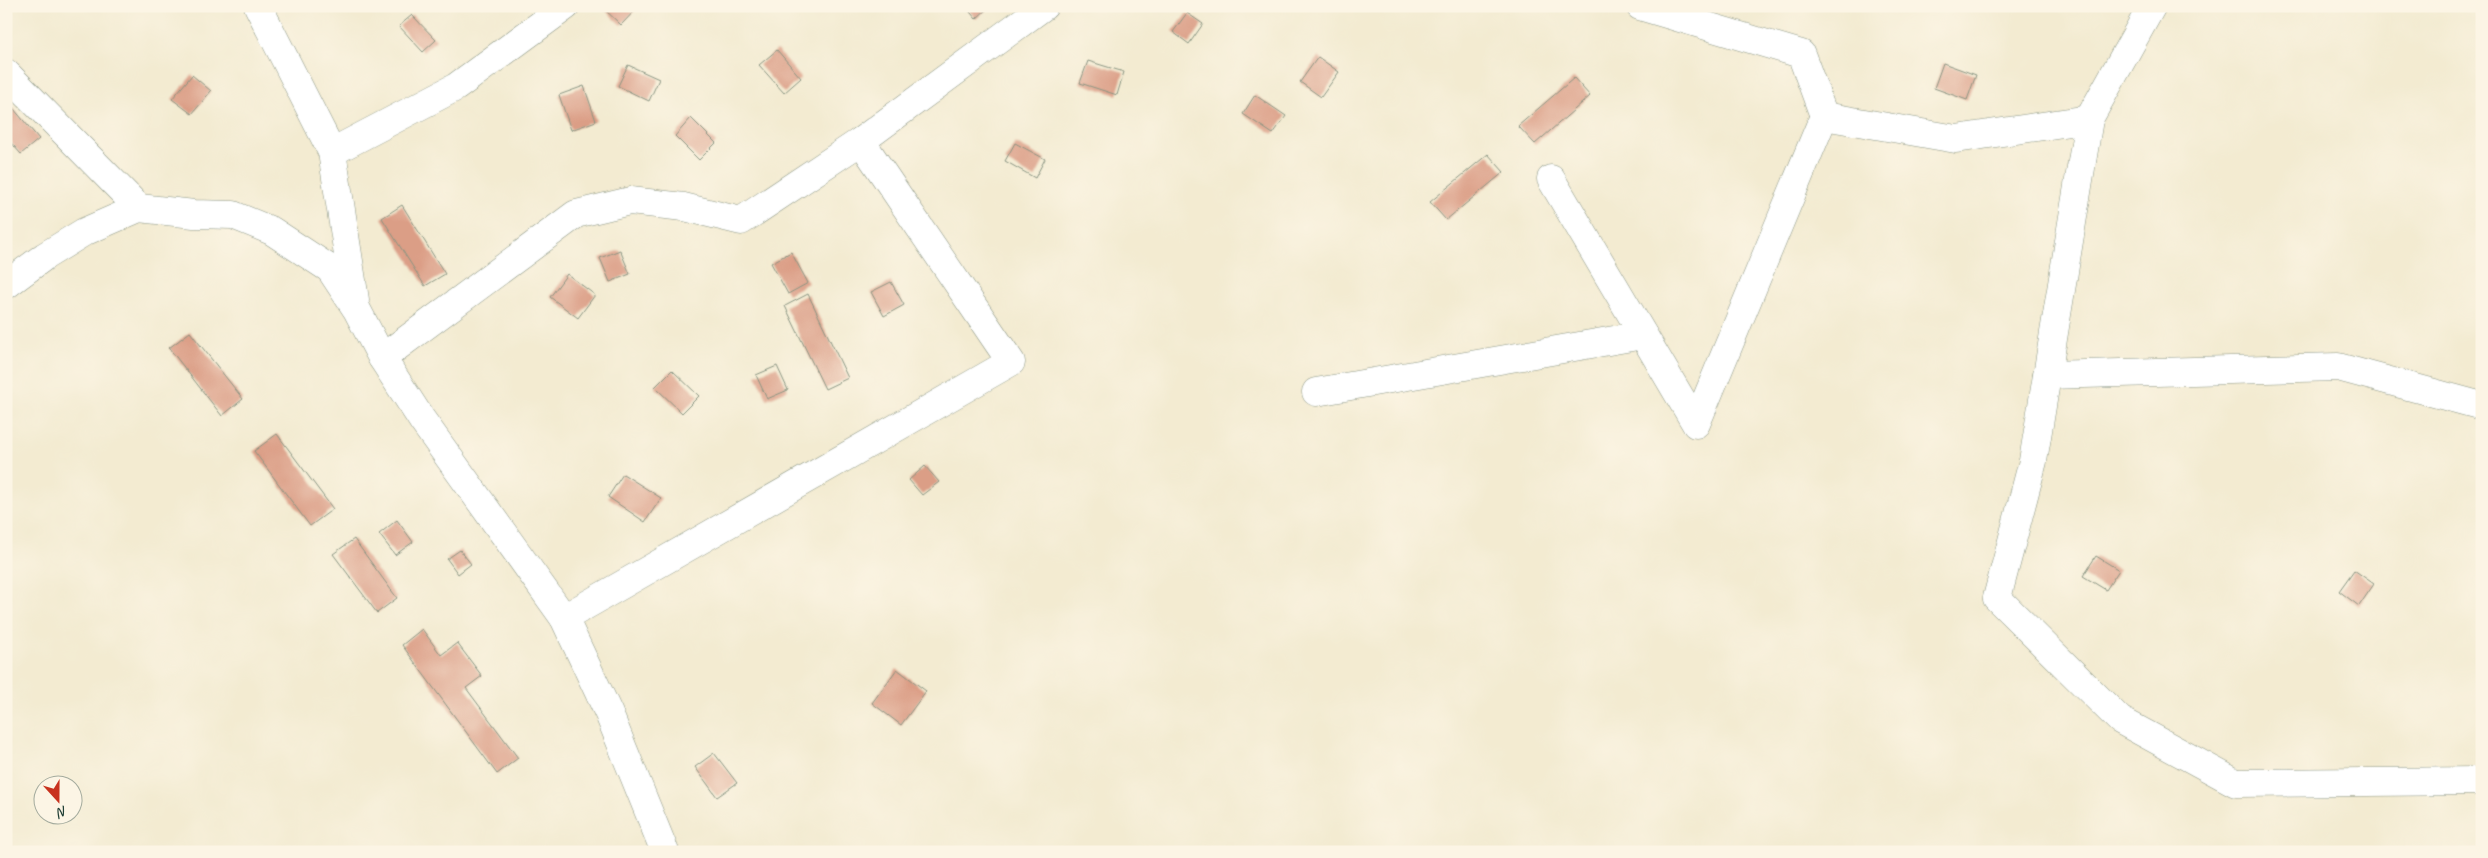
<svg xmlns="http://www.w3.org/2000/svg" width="2488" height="858" viewBox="0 0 2488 858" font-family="Caveat,sans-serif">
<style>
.building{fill:#db9e86}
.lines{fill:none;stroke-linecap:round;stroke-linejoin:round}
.minor-casing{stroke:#899482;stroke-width:29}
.minor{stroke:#fff;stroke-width:28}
</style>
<rect width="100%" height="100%" fill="#fcf5e5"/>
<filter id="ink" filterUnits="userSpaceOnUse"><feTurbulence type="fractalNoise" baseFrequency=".02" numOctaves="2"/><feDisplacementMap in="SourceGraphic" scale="10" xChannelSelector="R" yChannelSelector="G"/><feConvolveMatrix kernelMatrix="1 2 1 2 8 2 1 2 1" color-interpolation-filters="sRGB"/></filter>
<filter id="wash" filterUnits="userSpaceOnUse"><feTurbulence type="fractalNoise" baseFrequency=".0096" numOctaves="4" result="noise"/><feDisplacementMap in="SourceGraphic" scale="20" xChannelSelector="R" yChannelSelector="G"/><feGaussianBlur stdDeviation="1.12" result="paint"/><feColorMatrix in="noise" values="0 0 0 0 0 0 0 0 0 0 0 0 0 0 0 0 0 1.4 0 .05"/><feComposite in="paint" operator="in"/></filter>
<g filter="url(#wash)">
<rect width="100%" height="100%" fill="#f3ebd1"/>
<g id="blocks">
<!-- building -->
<g class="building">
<polygon points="601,6 639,6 621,25"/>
<polygon points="965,6 990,6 976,19"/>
<polygon points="1187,13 1203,24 1189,44 1173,32"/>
<polygon points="412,15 436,40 423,52 399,26"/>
<polygon points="777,50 801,78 784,93 759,65"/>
<polygon points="1318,57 1339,72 1321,97 1300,82"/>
<polygon points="1088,61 1124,72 1117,95 1080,83"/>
<polygon points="1943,63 1976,75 1967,100 1934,88"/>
<polygon points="628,65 659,79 649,101 618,86"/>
<polygon points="192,75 211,91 192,114 172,99"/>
<polygon points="1574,78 1590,96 1535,144 1518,126"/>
<polygon points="584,86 596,121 571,130 559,95"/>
<polygon points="1255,95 1286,116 1273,134 1243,114"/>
<polygon points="8,102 39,139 21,154 6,137"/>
<polygon points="691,118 716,143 699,160 675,136"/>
<polygon points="1015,143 1045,159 1035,178 1005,161"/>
<polygon points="1488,154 1504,172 1446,220 1430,202"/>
<polygon points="402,205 445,274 425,286 382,218"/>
<polygon points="620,250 630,274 610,282 600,258"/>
<polygon points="791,252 808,283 788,294 771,263"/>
<polygon points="567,274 595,295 578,318 550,297"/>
<polygon points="891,282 904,305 884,316 871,292"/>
<polygon points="808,294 848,378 825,389 785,306"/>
<polygon points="190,332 243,399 222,416 169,348"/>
<polygon points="777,366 788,390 767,399 756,375"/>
<polygon points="672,370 699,396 682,413 655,387"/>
<polygon points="277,434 333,509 310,526 254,451"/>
<polygon points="925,466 939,482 922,495 909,480"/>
<polygon points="623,474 661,498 645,522 608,497"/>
<polygon points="397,520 413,542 395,555 379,534"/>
<polygon points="354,539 397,598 377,613 333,554"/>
<polygon points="460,550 471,564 458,574 447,559"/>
<polygon points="2096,556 2119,570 2106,590 2083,576"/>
<polygon points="2354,570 2374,584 2359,606 2339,591"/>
<polygon points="422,629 441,655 457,643 482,676 466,688 518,758 497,774 402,645"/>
<polygon points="897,669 926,691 901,725 872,703"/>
<polygon points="714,753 737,783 717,797 695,767"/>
</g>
</g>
</g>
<g filter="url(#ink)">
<use href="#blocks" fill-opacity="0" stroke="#899482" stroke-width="1"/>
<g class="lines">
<defs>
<g id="minor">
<polyline points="258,6 332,152 355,300"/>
<polyline points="1640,6 1801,54 1824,116 1956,139 2089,119 2033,461 1997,598 2120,720 2236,783 2482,781"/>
<polyline points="6,73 139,208"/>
<polyline points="2089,119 2152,6"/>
<polyline points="332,152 456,87 566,6"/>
<polyline points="1551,179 1696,424 1824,116"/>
<polyline points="6,285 45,256 84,232 139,208 194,214 233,215 272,231 330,269 357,310 382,358 422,420 564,618 609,714 665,852"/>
<polyline points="382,358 576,214 630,201 684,207 741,221 861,141 1044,6"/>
<polyline points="2047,375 2338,367 2482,406"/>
<polyline points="1316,392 1643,335"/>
<polyline points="564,618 1011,362 861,141"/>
</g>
</defs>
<!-- minor casing -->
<use href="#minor" class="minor-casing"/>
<!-- minor -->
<use href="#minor" class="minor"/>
</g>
</g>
<!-- margin -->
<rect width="2488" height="858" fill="none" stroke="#fcf5e5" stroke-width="25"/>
<!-- north arrow -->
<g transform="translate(58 800) rotate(159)"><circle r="24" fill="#fcf5e5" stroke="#a4ab9e"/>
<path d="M0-4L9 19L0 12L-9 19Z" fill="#c8321e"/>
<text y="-8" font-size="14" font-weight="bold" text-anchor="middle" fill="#1f3d34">N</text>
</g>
</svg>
